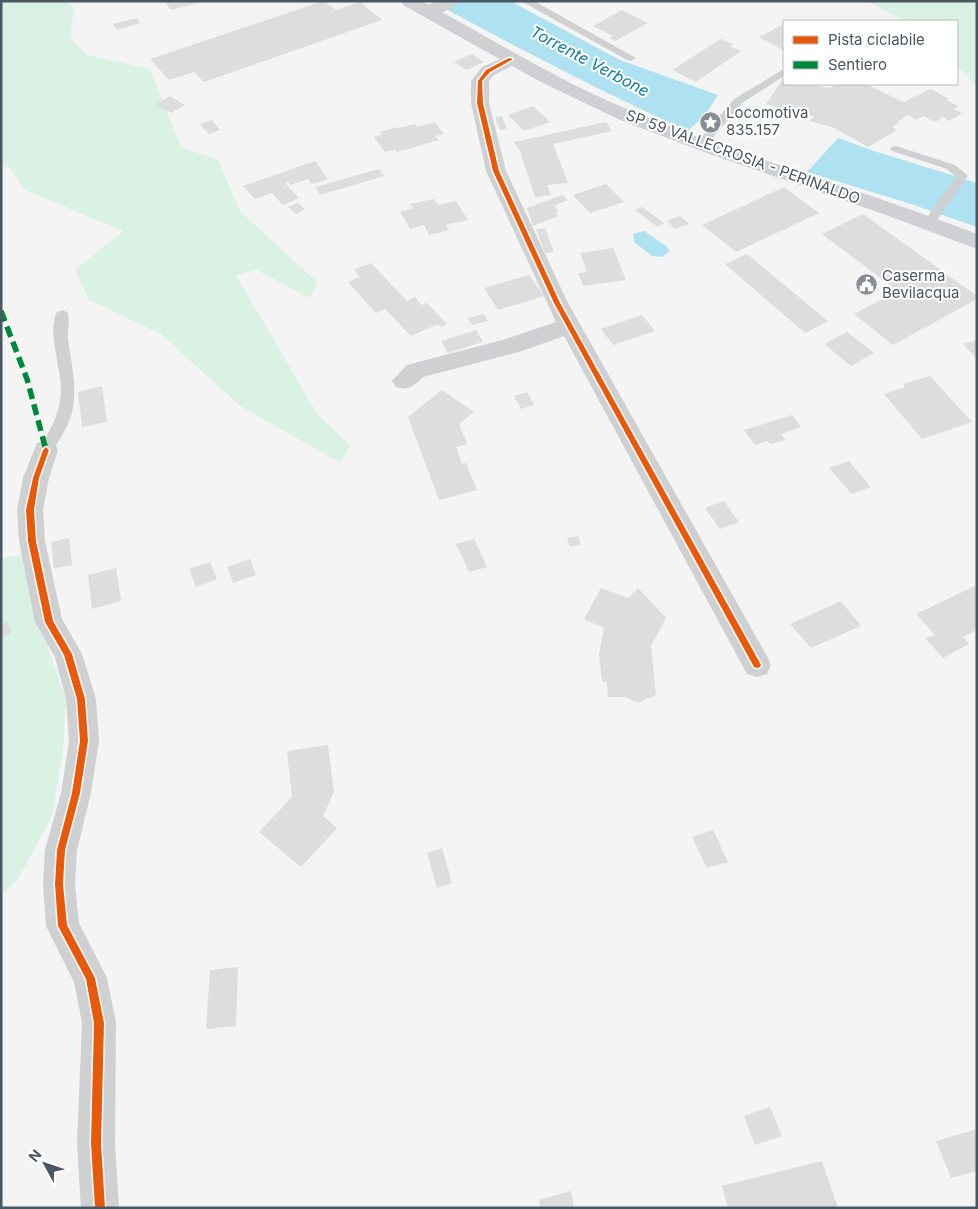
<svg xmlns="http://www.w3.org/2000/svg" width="978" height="1209" viewBox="0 0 978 1209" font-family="Inter,sans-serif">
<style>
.green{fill:#d9f2e3}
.water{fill:#aee2f0}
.building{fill:#ddddde}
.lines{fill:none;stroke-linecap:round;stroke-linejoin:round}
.lane{fill:#ced0d2;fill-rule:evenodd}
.street{fill:#ced0d2;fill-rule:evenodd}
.secondary{fill:#ced0d4;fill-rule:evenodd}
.quiet{stroke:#00873e;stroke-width:5.5;stroke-dasharray:11 5.5;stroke-linecap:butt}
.cycleway-casing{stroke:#fff;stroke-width:3}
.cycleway{fill:#e8590c;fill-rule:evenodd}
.labels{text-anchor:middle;stroke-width:4;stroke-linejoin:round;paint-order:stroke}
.far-poi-label{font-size:15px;fill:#4a5661;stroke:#fff;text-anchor:start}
.far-street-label{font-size:15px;fill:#4a5661;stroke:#fff}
.far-water-label{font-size:16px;font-style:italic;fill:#0c7c9b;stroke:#fff}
</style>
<rect width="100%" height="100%" fill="#f4f4f4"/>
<!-- green -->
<g class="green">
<polygon points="1,1 69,1 74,9 70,38 87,55 150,69 181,147 218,160 240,211 318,283 309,298 257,270 236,275 318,415 350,445 341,463 240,406 161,334 89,300 75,270 123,231 25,190 10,168 1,166"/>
<polygon points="868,1 977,1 977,88 957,65 957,21 904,21"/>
<polygon points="22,555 51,657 66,700 63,751 52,816 18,879 1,895 1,558"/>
</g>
<!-- water -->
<g class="water">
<path d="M431 1H510L620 60 718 95 706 114 688 131C600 91 516 47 431 1Z"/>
<polygon points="838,138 874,151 977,183 977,227 914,205 807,172"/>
<polygon points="644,231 666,246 670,251 662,257 652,256 634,242 633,234"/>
</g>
<!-- building -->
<g class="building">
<polygon points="164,1 201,1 201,2 171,10"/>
<polygon points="323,1 336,10 360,2 382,20 204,82 194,72 169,80 150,59"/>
<polygon points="622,10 648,23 615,41 610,38 613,36 593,26"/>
<polygon points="137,18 140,23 117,30 113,24"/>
<polygon points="784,24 784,51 759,37"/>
<polygon points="721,39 733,44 730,46 741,51 696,82 672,70"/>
<polygon points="472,54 484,62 467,70 454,62"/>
<polygon points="783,79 784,84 806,84 830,88 837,84 866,84 903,102 931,89 949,99 946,100 958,106 954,109 962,113 949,121 943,117 935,122 923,116 916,120 908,115 897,122 899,123 892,127 897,130 868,147 832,127 810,121 814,116 766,104"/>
<polygon points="170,96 185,105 171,113 155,105"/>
<polygon points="533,106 550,122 524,131 508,115"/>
<polygon points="502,116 507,129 500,130 495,117"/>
<polygon points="212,120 220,130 209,134 200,124"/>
<polygon points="435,122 444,134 435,136 439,140 397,152 395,150 385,152 374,137 382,135 380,132 398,127 399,128 415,124 417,127"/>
<polygon points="606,122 612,131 553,144 568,183 547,185 551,195 535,197 520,151 514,142"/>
<polygon points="315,161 328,179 312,184 308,179 291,185 288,182 285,183 299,198 283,205 272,193 255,199 243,186"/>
<polygon points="379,169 384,176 320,195 315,187"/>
<polygon points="606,184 624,202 590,213 573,195"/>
<polygon points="784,187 819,213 736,252 702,225"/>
<polygon points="562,195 568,200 554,206 559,211 555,212 559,216 533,226 527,208"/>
<polygon points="434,199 438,205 456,201 468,220 446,225 449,230 429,235 424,225 410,229 400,212 413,208 410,204"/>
<polygon points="298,203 305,209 296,214 288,207"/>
<polygon points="642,207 664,223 658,227 635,210"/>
<polygon points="863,214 977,296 977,299 893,345 854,314 898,291 822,234"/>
<polygon points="680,216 689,224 675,229 667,221"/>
<polygon points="545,228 554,252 545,253 536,229"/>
<polygon points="613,248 626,280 583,286 578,273 587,272 580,253"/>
<polygon points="747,254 828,321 805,333 725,264"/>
<polygon points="371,263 407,301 415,297 421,305 427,303 447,324 441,327 438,324 411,336 385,309 376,313 348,282 360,277 354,270"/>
<polygon points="529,275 544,296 498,310 484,288"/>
<polygon points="484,314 488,321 472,325 468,318"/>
<polygon points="642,315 655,331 613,345 601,329"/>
<polygon points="476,330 483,342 448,353 441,341"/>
<polygon points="847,332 874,353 851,366 824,344"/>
<polygon points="977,340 977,359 963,344"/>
<polygon points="930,376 972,422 922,439 884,394 905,387 903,384"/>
<polygon points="102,386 107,422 82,427 78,392"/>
<polygon points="442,390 474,412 459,424 467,444 456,447 462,464 466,463 477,490 439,500 408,417"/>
<polygon points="527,392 534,405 521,409 514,396"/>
<polygon points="792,415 801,427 781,434 786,440 770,444 767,441 755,445 744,430"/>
<polygon points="849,461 871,487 852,494 829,468"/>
<polygon points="724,501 739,522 720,529 705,508"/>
<polygon points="578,536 581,544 570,547 567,538"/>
<polygon points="69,538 72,565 54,569 51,542"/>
<polygon points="474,539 487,567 469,572 456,544"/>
<polygon points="250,559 256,575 233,583 227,567"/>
<polygon points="210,562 217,579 196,587 189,569"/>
<polygon points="116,568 121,601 92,609 88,575"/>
<polygon points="977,585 977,630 963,637 969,644 943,658 925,638 935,635 916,614"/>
<polygon points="601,588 628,598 638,588 666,618 651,646 656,695 638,703 626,697 608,697 607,682 602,681 599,654 604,628 584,619"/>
<polygon points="841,601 861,626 811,648 790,624"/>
<polygon points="8,622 11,634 1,637 1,625"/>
<polygon points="328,745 334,792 323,816 337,828 301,867 259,832 292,797 287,751"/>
<polygon points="713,830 728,862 707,868 692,837"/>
<polygon points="442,848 452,883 437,888 427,853"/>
<polygon points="238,967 236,1026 206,1029 210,970"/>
<polygon points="770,1107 782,1136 755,1145 744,1116"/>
<polygon points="977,1129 977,1171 951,1178 936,1141"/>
<polygon points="822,1161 838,1208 728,1208 722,1186"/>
<polygon points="571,1191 574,1208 540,1208 539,1200"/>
</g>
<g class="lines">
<!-- lane -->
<g class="lane">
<polygon points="521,1 534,1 636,58 631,61 627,60"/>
<polygon points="784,69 784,76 742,103 705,147 697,147 695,145 697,143 734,99"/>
<polygon points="896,146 955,165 968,176 933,226 925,226 923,223 956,177 947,169 892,151 890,149 892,147"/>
<path d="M62 310 67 312C71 319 67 330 68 339 71 362 77 385 73 408 70 425 59 440 51 454L46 456 41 454 39 450C50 430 61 413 61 389 61 369 47 329 57 312Z"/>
</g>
<!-- street -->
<g class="street">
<path d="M437 1H459C453 10 434 17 423 15L421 11 423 7Z"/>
<path d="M511 54 517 55 520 59 517 63 494 75 489 81V103L506 171 568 303 767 656 771 665 767 674 757 677 747 674 564 336 519 352 423 377C414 386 408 391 396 387L392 381 407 365 506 339 556 322 486 171 471 103V81L482 67Z"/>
<polygon points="46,441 55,443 58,450 49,478 43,510 45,541 62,619 82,654 96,699 99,741 91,793 77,850 75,884 79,923 107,978 116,1023 115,1143 119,1208 81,1208 77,1143 82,1023 74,982 46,926 43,884 45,850 61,793 69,741 66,699 55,657 35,622 19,541 17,510 23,478 37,443"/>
</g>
<!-- secondary -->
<path class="secondary" d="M401 1H422C492 39 560 82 634 112 746 158 864 190 977 234V249L883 214 707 153 620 120 537 80 403 5Z"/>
<!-- quiet -->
<polyline class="quiet" points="1,311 27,379 46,450"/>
<defs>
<g id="cycleway">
<polygon points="509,58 513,59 490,72 482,81 483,103 499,171 560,303 760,663 761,665 760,667 757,668 754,667 554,303 493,171 477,103 478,81 486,70"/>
<polygon points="46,447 49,450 39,478 34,510 36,541 53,621 72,654 85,699 88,741 80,793 65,850 63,884 67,925 95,978 104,1023 101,1143 105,1208 95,1208 91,1143 94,1023 86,979 58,926 55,884 57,850 72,793 80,741 77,699 64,655 45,622 28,541 26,510 33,478 43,450"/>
</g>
</defs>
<!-- cycleway casing -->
<use href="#cycleway" class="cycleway-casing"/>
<!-- cycleway -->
<use href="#cycleway" class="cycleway"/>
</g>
<!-- icons -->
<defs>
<symbol id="sight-disc" viewBox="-11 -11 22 22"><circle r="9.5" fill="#868d94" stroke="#fff"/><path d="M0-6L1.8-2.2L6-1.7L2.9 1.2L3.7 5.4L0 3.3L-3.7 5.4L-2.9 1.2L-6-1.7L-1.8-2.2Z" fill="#fff"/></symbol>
<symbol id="civic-disc" viewBox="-11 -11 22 22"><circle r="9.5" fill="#868d94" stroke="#fff"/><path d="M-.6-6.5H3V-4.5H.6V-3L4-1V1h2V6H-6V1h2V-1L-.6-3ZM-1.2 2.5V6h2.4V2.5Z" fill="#fff"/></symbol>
</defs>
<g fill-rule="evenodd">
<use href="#sight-disc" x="698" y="110" width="25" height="25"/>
<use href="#civic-disc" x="854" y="272" width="25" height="25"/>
</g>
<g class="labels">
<!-- far-poi labels -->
<g class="far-poi-label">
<text x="726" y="118">Locomotiva<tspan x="726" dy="17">835.157</tspan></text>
<text x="882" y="281">Caserma<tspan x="882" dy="17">Bevilacqua</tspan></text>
</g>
<!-- far-street labels -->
<g class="far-street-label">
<text transform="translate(743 157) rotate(20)" y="5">SP 59 VALLECROSIA - PERINALDO</text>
</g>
<!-- far-water labels -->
<g class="far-water-label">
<text transform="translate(590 61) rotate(28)" y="6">Torrente Verbone</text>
</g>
</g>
<!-- border -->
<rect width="978" height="1209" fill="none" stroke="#4a5661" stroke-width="5"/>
<!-- legend -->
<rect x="783" y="20" width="175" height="65" fill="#ffffff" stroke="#b7bbc0"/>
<rect x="793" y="36" width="25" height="8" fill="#e8590c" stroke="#b7bbc0"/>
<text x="828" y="45" font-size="15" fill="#4a5661">Pista ciclabile</text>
<rect x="793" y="61" width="25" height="8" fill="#00873e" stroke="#b7bbc0"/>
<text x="828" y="70" font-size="15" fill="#4a5661">Sentiero</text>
<!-- north arrow -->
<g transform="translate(45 1164) rotate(310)" stroke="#ffffff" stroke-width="4" paint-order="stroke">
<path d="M0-4L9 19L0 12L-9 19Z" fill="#4a5661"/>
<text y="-8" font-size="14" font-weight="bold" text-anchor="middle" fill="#4a5661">N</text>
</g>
</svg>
